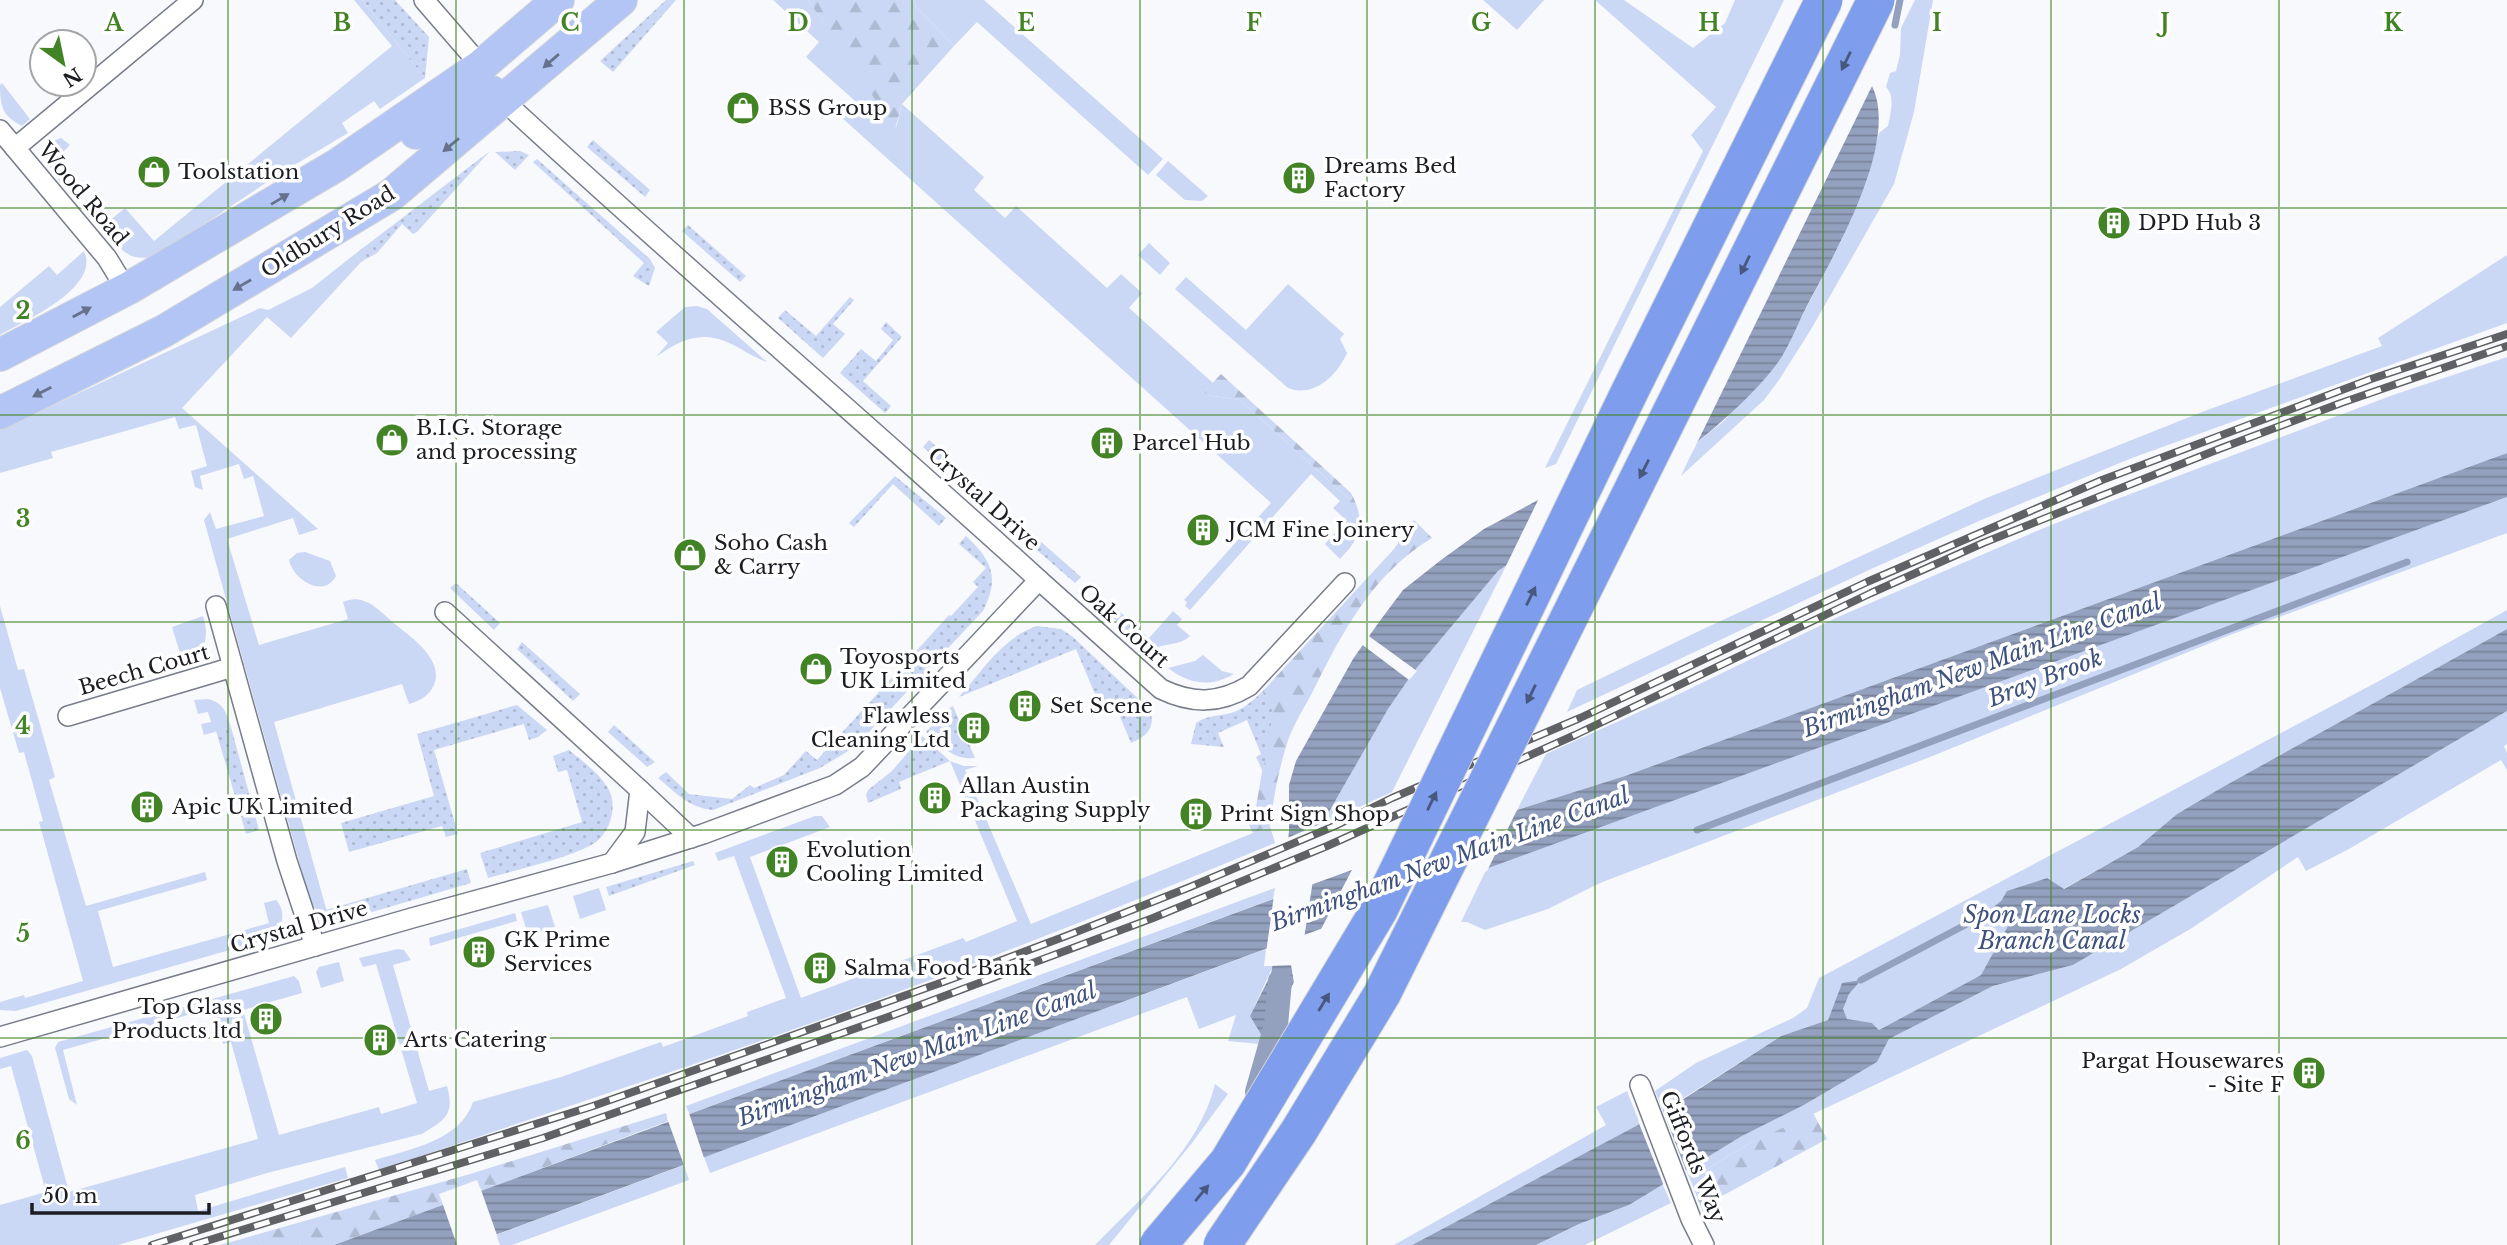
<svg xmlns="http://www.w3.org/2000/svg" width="2507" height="1245" viewBox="0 0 2507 1245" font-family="'Libre Baskerville',serif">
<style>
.grass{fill:#cbd8f5}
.forest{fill:url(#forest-firs)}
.garden{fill:url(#garden-dots)}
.water{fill:url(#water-rules)}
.pier{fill:#f8f9fc}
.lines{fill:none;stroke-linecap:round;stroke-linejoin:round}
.stream{stroke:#94a1be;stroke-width:7}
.canal{stroke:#94a1be;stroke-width:24}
.street-casing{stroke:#787d8a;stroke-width:22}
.primary-casing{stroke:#d6d6d7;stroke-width:34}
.street{stroke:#fff;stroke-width:19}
.primary{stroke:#b2c5f4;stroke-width:32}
.rail-casing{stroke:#5f6165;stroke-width:8}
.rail{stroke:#fff;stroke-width:5;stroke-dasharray:16;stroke-linecap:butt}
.highway-bridge-casing{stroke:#d6d6d7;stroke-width:39;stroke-linecap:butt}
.highway-bridge{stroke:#7e9eed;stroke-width:37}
.oneway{fill:#66718b}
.oneway2{fill:#48577d}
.grid{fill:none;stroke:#428325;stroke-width:2;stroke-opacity:0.55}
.labels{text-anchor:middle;stroke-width:7;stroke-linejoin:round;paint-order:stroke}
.poi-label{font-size:21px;fill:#1b1d22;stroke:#fff;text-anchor:start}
.street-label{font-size:21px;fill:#1b1d22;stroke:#fff}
.water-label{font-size:23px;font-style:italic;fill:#3f517d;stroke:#fff}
.grid-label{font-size:23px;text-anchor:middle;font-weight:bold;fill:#428325;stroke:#fff;stroke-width:7;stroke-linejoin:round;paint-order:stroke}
</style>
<defs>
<pattern id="forest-firs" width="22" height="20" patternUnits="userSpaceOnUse" patternTransform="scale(1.75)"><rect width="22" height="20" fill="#cbd8f5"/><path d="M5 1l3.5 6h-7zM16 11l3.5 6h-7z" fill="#aeb9d2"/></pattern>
<pattern id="garden-dots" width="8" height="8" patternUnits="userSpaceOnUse" patternTransform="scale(1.75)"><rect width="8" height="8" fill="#cbd8f5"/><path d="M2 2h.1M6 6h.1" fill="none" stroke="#aeb9d2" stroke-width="1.8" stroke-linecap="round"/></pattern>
<pattern id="water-rules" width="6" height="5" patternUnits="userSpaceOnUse" patternTransform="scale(1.75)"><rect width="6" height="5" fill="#94a1be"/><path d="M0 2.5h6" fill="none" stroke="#78839a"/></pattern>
</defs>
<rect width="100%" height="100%" fill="#f8f9fc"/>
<!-- grass -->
<g class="grass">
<path d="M354 0H362L425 78 380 109 374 101 342 123 348 133 276 176 157 256C126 263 121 249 103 226L125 208 154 241 392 46Z"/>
<polygon points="773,0 808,0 896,128 902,104 984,177 974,190 1005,218 1016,206 1107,288 1121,274 1142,293 1129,308 1213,383 1204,392 1207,395 1240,400 1349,499 1349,549 1340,559 1325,544 1346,520 1333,508 1340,501 1311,474 1190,610 1185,606 1187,602 1184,600 1271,503 841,117 855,101 806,57 819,42"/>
<polygon points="913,0 984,0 1163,159 1148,175 977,22 954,46 916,7"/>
<polygon points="1483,0 1544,0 1517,30"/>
<polygon points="1595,0 1624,0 1693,48 1725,23 1735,0 1784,0 1556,464 1545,468 1703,151 1691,135 1716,107"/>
<path d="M1915 0H1933L1914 112 1894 184 1810 331 1779 380 1764 400 1681 476 1697 442 1723 422 1780 359 1842 239 1867 179 1879 133 1888 126C1890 114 1896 97 1886 87L1890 73 1896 71 1900 55 1901 28Z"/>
<path d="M2 83 30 119 22 126C2 116 0 106 0 85Z"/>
<path d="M61 138 70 145 58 157 71 173 60 182C49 166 34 146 61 138Z"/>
<polygon points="1168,161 1208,196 1202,201 1185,200 1156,175"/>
<polygon points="1149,243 1170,263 1160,275 1138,255"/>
<path d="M84 251C101 288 24 321 0 335V307L49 266 57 275Z"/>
<path d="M355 254 361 262 291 338 267 317 182 408 318 529 299 535 293 518 227 539 259 645 348 619 343 602C350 599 357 598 364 601 376 605 386 617 395 624 412 638 444 659 434 685 429 696 420 701 409 704L402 684 274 722 329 919 314 907 309 897 204 520 210 512 216 529 264 516 253 476 244 479 239 464 200 476 203 490 195 487 191 471 207 466 196 425 179 429 175 417 51 452 53 458 0 473V430L260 308 268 310 312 288Z"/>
<polygon points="2507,255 2507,323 2132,458 1979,521 1871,569 1567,712 1577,690 1699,631 1984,499 2202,412 2382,346 2378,338"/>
<path d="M1186 277 1246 330 1288 284 1344 334 1340 339 1347 353C1337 376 1313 398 1288 388L1175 289Z"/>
<path d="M697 306 707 309 767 362C752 357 741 348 727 342 700 330 678 341 656 357L668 343 656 332 685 307Z"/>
<polygon points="2507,357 2507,453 1625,776 1517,810 1546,754 1681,693 1838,617 2039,530 2109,502 2393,395"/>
<polygon points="2507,497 2507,533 2230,635 1930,757 1600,883 1548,909 1485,930 1467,922 1461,922 1488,866"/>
<path d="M305 552 330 561 336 576C324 599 293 580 289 560L297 553Z"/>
<polygon points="1506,566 1392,792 1322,824 1388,709 1415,670 1498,571"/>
<path d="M0 606 18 670 24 669 55 777 49 780 86 906 205 872 207 880 98 911 113 967 269 923 264 903 276 900C286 910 283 926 275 937L16 1011 0 1010V1002L24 995 25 998 83 981 39 822 43 821 24 752 19 753 0 688Z"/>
<polygon points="2507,610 2507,629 2221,788 2177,814 2138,847 2063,889 2047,878 2007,892 2001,901 1984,915 2006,912 2014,915 1981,975 1879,1030 1872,1023 1847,1020 1842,1010 1849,994 1842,983 1828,1020 1781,1036 1663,1111 1655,1091 1696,1063 1793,1018 1807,1008 1819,978 2379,681"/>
<path d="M1173 611 1182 619 1177 625 1190 636C1178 647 1163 642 1149 651L1143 645Z"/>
<path d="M203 616C210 638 205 654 183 663L172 627Z"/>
<path d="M1203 655 1222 671 1234 674C1210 688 1189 684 1168 668L1195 661Z"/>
<path d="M208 699C224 703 226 712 231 727L204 735 201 724 211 722 208 712 198 714 194 700Z"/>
<polygon points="2507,711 2507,744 2504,746 2507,753 2507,770 2501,760 2349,849 2306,871 2298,857 2192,928 2121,969 1747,1145 1690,1179 1686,1170 1742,1136 1804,1105 1877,1062 1889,1039 1993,986 2073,965"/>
<path d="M950 761 964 766H978L965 770 1031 924 1270 826 1275 843C1159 891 1043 938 925 982 744 1049 561 1109 379 1170L375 1160C410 1149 460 1141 473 1102L561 1077 661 1042 663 1047 748 1016 747 1012 786 998 734 856 718 861 715 853 815 816H822L830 827 750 857 801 998 963 938 966 942 1017 921Z"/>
<polygon points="599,888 606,910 580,919 573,896"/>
<polygon points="1275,888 1273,899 689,1114 686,1106"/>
<polygon points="548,905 555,927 528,935 521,912"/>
<polygon points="515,913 517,921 430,946 429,938"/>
<path d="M398 949 404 950 411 960 393 965 429 1091 447 1086C455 1115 445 1120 422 1134L267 1173 195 1195 198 1211 345 1167 348 1178 118 1245H0V1205L46 1192 11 1066 0 1069V1058L27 1050 32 1056 69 1192 258 1139 231 1042 223 1044 213 1008 63 1050 77 1105 69 1099 55 1048 58 1042 294 976 299 981 302 993 243 1010 279 1135 379 1107 381 1114 417 1103 376 964 363 967 359 958Z"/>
<polygon points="1266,949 1264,966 1273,966 1250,1016 1263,1038 1259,1044 1228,1041 1236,1015 1199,1029 1187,997 710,1173 704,1157"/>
<polygon points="339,962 344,981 321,988 316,972 319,967"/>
<path d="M1215 1084 1228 1094 1192 1143 1109 1245H1095C1141 1198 1199 1150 1215 1084Z"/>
<polygon points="1627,1091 1640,1124 1412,1245 1394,1245 1606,1125 1596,1107"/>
<polygon points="684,1165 689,1180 512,1245 500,1245 496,1235"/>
<polygon points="1662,1183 1671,1203 1585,1245 1536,1245 1579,1224 1629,1205"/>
</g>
<!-- forest -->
<g class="forest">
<polygon points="808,0 913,0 916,7 954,46 902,104 895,129"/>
<path d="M1221 374 1351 493C1362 513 1363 531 1349 549V499L1240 400 1207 395 1204 392Z"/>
<path d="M1414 520 1432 538C1372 574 1342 633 1312 693 1303 710 1291 728 1286 747 1278 773 1273 799 1270 826L1253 833 1245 817 1255 813 1273 707 1262 692 1394 549Z"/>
<polygon points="666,1113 668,1121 481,1191 477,1180 439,1194 443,1205 334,1245 220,1245 470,1174"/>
<polygon points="1813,1113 1827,1139 1711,1202 1704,1215 1690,1179 1747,1145"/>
</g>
<!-- garden -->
<g class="garden">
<polygon points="362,0 395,0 429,37 425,78"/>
<polygon points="666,0 676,0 613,72 600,61"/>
<polygon points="593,140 650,190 645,197 587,147"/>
<polygon points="490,151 417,232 413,234 402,224 377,253 361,262 355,254"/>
<polygon points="520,151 529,155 515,170 495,152"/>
<polygon points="537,159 650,259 655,268 649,286 633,276 644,263 533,162"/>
<polygon points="688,225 746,276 740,282 682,231"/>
<polygon points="850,297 854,300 833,324 845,334 823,358 778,318 785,310 816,336"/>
<polygon points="886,322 902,337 863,381 891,406 885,413 840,373 861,349 876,361 893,340 881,329"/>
<polygon points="929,440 987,492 981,498 923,447"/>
<polygon points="895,476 946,518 939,526 893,484 854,527 849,523"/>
<polygon points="1023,526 1081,577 1075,583 1017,533"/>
<path d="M966 536C992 560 1000 578 983 611L855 747 820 768 713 810C689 808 676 793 658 778L666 772 689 794 732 799 750 785 754 788 784 775 806 751 817 760 949 615 951 616 978 587 973 582 986 568 959 544Z"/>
<polygon points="456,583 500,623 494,630 450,588"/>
<polygon points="1117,609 1149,638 1143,645 1111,616"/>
<path d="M1037 626 1061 629 1073 637 1149 709C1157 726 1147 737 1131 743L1113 700 1100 706 1076 649 959 697C982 671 1003 637 1037 626Z"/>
<polygon points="522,642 580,694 573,701 517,649"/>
<path d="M1262 692 1274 707 1263 772 1256 757 1261 754 1247 720 1218 733 1224 747 1191 744 1196 723C1208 714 1220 717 1234 712 1245 708 1253 700 1262 692Z"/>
<polygon points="517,705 547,730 538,737 529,740 524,724 434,750 458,834 446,837 442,826 349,852 341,823 434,796 417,734"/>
<path d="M953 706 975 758C954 761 941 745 926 732L946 710Z"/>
<polygon points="614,725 655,762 647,767 608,732"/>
<polygon points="231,727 259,830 246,834 216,731"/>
<polygon points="922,736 950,761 899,782 901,789 868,803 866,795 868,790 892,771"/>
<path d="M569 750C582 761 599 773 608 788 618 805 611 830 596 842 575 857 515 870 488 878L480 853 582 822 567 770 558 772 553 756Z"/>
<polygon points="693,861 695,865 609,896 606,887"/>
<polygon points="467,869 471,883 338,922 329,919 326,910"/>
</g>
<!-- water -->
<g class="water">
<path d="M1872 86C1900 143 1834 254 1807 306 1798 323 1791 342 1781 358 1762 386 1724 421 1697 442L1498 571 1415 670 1388 709 1322 824 1305 887 1517 810 1625 776 2507 453V497L1296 938 1291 965 1294 983 1263 1038 1250 1016 1271 974 1276 945 468 1245H334L1284 895 1289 830V785L1296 761 1353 659 1379 622 1403 590 1441 560 1484 529 1555 491 1655 418Z"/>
<polygon points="2507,629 2507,711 2073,965 1993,986 1889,1039 1877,1062 1804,1105 1742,1136 1629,1205 1579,1224 1536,1245 1412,1245 1636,1126 1685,1098 1781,1036 1828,1020 1842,983 1861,980 1849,994 1843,1009 1847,1019 1872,1023 1879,1030 1981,975 2014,915 2006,912 1982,916 2001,901 2007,891 2047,878 2064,889 2138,847 2177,814 2221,788"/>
</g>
<!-- pier -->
<g class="pier">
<polygon points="1857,0 1898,0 1887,52 1876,84 1873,84 1694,449 1657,479 1503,572 1541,494 1653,416"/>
<polygon points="1366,634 1417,671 1409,680 1360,643"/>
<polygon points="1519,806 1487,871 1319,933 1354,866"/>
<polygon points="1327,821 1309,878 1309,882 1313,880 1304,939 1299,940 1295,965 1270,966 1272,950 1266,953 1274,895 1281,893 1285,839"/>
<polygon points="1297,977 1297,983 1290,998 1266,1040 1261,1041"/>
<polygon points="1662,1108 1687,1173 1664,1186 1638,1121"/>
<polygon points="688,1110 705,1161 685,1168 667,1118"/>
<polygon points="480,1187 498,1238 478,1245 457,1245 442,1202"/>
</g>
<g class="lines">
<!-- stream -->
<g class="stream">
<polyline points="1895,25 1900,0"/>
<polyline points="1697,830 2407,562"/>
<polyline points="1861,980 1982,916"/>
</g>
<!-- canal -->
<polyline class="canal" points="1257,1092 1276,1025 1280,981"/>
<defs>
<g id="street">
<polyline points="424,0 481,66"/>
<polyline points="0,130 107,258 126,289"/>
<polyline points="15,148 193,0"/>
<path d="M1039 580 1161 689C1192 704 1219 704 1249 686L1345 583"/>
<polyline points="216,606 287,861 315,946"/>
<polyline points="445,612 640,790 635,832 612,863"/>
<polyline points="68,716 233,667"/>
<polyline points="640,790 691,838"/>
<path d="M0 1037 412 918 612 863 703 834 835 785 862 767 1039 580C862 419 680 264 504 101"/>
<polyline points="1640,1085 1691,1219 1704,1245"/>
</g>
<g id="primary">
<polyline points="416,133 492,92 502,100"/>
<polyline points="0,355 129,288 337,165 481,66 558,0"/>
<polyline points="0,413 164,331 391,195 621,0"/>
</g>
</defs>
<!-- street casing -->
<use href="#street" class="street-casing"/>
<!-- primary casing -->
<use href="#primary" class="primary-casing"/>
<!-- street -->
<use href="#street" class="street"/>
<!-- primary -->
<use href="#primary" class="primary"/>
<defs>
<g id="rail">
<polyline points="152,1245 593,1106 946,981 1066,936 1190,887 1337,825 1392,798 1580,718 1867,582 2102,480 2371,379 2507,334"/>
<polyline points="193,1245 543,1138 888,1017 1153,918 1327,846 1575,735 1871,593 1983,543 2219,449 2341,403 2507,346"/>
</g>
</defs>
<!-- rail casing -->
<use href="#rail" class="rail-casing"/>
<!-- rail -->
<use href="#rail" class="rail"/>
<defs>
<g id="highway-bridge">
<polyline points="1158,1245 1228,1162 1379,910 1629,393 1824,0"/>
<polyline points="1222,1245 1299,1131 1382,994 1876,0"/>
</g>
</defs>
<!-- highway-bridge casing -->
<use href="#highway-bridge" class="highway-bridge-casing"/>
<!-- highway-bridge -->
<use href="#highway-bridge" class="highway-bridge"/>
</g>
<!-- one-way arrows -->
<defs><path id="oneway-solid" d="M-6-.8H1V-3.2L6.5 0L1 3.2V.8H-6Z" transform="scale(1.75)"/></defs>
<g class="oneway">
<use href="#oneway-solid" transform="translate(551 61) rotate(139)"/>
<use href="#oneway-solid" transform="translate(451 145) rotate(140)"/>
<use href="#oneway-solid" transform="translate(280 199) rotate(-31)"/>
<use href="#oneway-solid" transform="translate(242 285) rotate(150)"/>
<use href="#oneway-solid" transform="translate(82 312) rotate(-28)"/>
<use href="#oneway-solid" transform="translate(42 392) rotate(153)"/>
</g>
<g class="oneway2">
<use href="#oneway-solid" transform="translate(1846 61) rotate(116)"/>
<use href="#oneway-solid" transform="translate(1745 265) rotate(116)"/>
<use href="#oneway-solid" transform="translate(1644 469) rotate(117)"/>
<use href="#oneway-solid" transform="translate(1531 596) rotate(-64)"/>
<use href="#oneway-solid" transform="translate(1531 694) rotate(116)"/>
<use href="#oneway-solid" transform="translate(1432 801) rotate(-64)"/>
<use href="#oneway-solid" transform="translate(1324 1002) rotate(-59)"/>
<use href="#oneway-solid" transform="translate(1202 1193) rotate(-50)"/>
</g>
<!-- grid -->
<path class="grid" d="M228 0V1245M456 0V1245M684 0V1245M912 0V1245M1140 0V1245M1367 0V1245M1595 0V1245M1823 0V1245M2051 0V1245M2279 0V1245M0 208H2507M0 415H2507M0 622H2507M0 830H2507M0 1038H2507"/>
<!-- icons -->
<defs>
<symbol id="shop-disc" viewBox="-11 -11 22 22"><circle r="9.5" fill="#428325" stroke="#fff"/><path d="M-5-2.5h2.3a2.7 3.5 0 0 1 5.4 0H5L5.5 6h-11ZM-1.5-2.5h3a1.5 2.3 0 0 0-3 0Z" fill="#fff"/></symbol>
<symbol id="building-disc" viewBox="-11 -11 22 22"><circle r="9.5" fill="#428325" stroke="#fff"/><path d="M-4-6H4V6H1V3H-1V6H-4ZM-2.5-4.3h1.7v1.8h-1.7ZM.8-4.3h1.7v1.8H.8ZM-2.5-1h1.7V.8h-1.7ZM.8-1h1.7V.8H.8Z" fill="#fff"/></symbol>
</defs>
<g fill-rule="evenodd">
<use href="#shop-disc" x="724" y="89" width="38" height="38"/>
<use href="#shop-disc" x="135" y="153" width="38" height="38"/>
<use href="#building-disc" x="1280" y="159" width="38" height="38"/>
<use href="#building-disc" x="2095" y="204" width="38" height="38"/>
<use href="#shop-disc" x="373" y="421" width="38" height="38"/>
<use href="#building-disc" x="1088" y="424" width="38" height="38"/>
<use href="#building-disc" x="1184" y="511" width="38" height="38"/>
<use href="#shop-disc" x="671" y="536" width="38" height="38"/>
<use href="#shop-disc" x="797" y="650" width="38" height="38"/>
<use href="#building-disc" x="1006" y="687" width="38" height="38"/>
<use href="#building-disc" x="955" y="709" width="38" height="38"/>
<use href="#building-disc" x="916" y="779" width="38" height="38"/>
<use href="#building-disc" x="128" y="788" width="38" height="38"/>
<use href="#building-disc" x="1177" y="795" width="38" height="38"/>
<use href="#building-disc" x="763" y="843" width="38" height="38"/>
<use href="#building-disc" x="460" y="933" width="38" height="38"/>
<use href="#building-disc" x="801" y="949" width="38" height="38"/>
<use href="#building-disc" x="247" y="1000" width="38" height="38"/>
<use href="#building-disc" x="361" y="1021" width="38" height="38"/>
<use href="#building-disc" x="2290" y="1054" width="38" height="38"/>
</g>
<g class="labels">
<!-- poi labels -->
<g class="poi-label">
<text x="768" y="115">BSS Group</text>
<text x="1324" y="173">Dreams Bed<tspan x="1324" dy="24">Factory</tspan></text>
<text x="178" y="179">Toolstation</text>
<text x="2138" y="230">DPD Hub 3</text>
<text x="416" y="435">B.I.G. Storage<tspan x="416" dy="24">and processing</tspan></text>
<text x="1132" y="450">Parcel Hub</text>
<text x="1228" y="537">JCM Fine Joinery</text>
<text x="714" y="550">Soho Cash<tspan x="714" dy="24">&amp; Carry</tspan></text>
<text x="840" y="664">Toyosports<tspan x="840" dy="24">UK Limited</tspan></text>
<text x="1050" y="713">Set Scene</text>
<text x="950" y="723" text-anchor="end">Flawless<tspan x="950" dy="24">Cleaning Ltd</tspan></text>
<text x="960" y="793">Allan Austin<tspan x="960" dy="24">Packaging Supply</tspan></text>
<text x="172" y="814">Apic UK Limited</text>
<text x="1220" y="821">Print Sign Shop</text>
<text x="806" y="857">Evolution<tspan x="806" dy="24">Cooling Limited</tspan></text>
<text x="504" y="947">GK Prime<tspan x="504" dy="24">Services</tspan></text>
<text x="844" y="975">Salma Food Bank</text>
<text x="242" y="1014" text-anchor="end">Top Glass<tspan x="242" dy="24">Products ltd</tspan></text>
<text x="404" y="1047">Arts Catering</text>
<text x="2284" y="1068" text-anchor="end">Pargat Housewares<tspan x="2284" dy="24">- Site F</tspan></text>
</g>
<!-- street labels -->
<g class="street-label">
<text transform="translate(83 194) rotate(50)" y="7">Wood Road</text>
<text transform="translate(328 232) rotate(-32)" y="7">Oldbury Road</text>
<text transform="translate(984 499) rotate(42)" y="7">Crystal Drive</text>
<text transform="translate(1124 626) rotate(42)" y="7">Oak Court</text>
<text transform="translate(144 670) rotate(-16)" y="7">Beech Court</text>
<text transform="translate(299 927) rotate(-16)" y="7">Crystal Drive</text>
<text transform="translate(1693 1157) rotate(68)" y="7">Giffords Way</text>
</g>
<!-- water labels -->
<g class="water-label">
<text transform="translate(1982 665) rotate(-20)" y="8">Birmingham New Main Line Canal</text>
<text transform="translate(2045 678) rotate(-21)" y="8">Bray Brook</text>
<text transform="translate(1450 859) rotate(-20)" y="8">Birmingham New Main Line Canal</text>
<text x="2052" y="923">Spon Lane Locks<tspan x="2052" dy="26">Branch Canal</tspan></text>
<text transform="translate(917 1054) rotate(-20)" y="8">Birmingham New Main Line Canal</text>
</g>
</g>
<g class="grid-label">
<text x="114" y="31">A</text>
<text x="342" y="31">B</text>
<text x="570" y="31">C</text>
<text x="798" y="31">D</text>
<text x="1026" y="31">E</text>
<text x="1254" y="31">F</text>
<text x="1481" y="31">G</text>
<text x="1709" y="31">H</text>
<text x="1937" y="31">I</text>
<text x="2165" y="31">J</text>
<text x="2393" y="31">K</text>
<text x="23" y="319">2</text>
<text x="23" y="527">3</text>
<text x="23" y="734">4</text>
<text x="23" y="942">5</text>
<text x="23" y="1149">6</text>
</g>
<!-- north arrow -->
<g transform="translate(63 63) rotate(147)"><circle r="33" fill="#ffffff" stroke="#a4a5a7" stroke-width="2"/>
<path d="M0-5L12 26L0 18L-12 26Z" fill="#428325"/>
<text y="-10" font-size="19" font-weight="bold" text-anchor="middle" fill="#1b1d22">N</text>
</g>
<!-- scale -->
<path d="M32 1203v10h177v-10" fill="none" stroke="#1b1d22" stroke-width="3.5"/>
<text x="42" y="1203" font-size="21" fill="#1b1d22" stroke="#ffffff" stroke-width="5" paint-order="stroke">50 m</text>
</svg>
